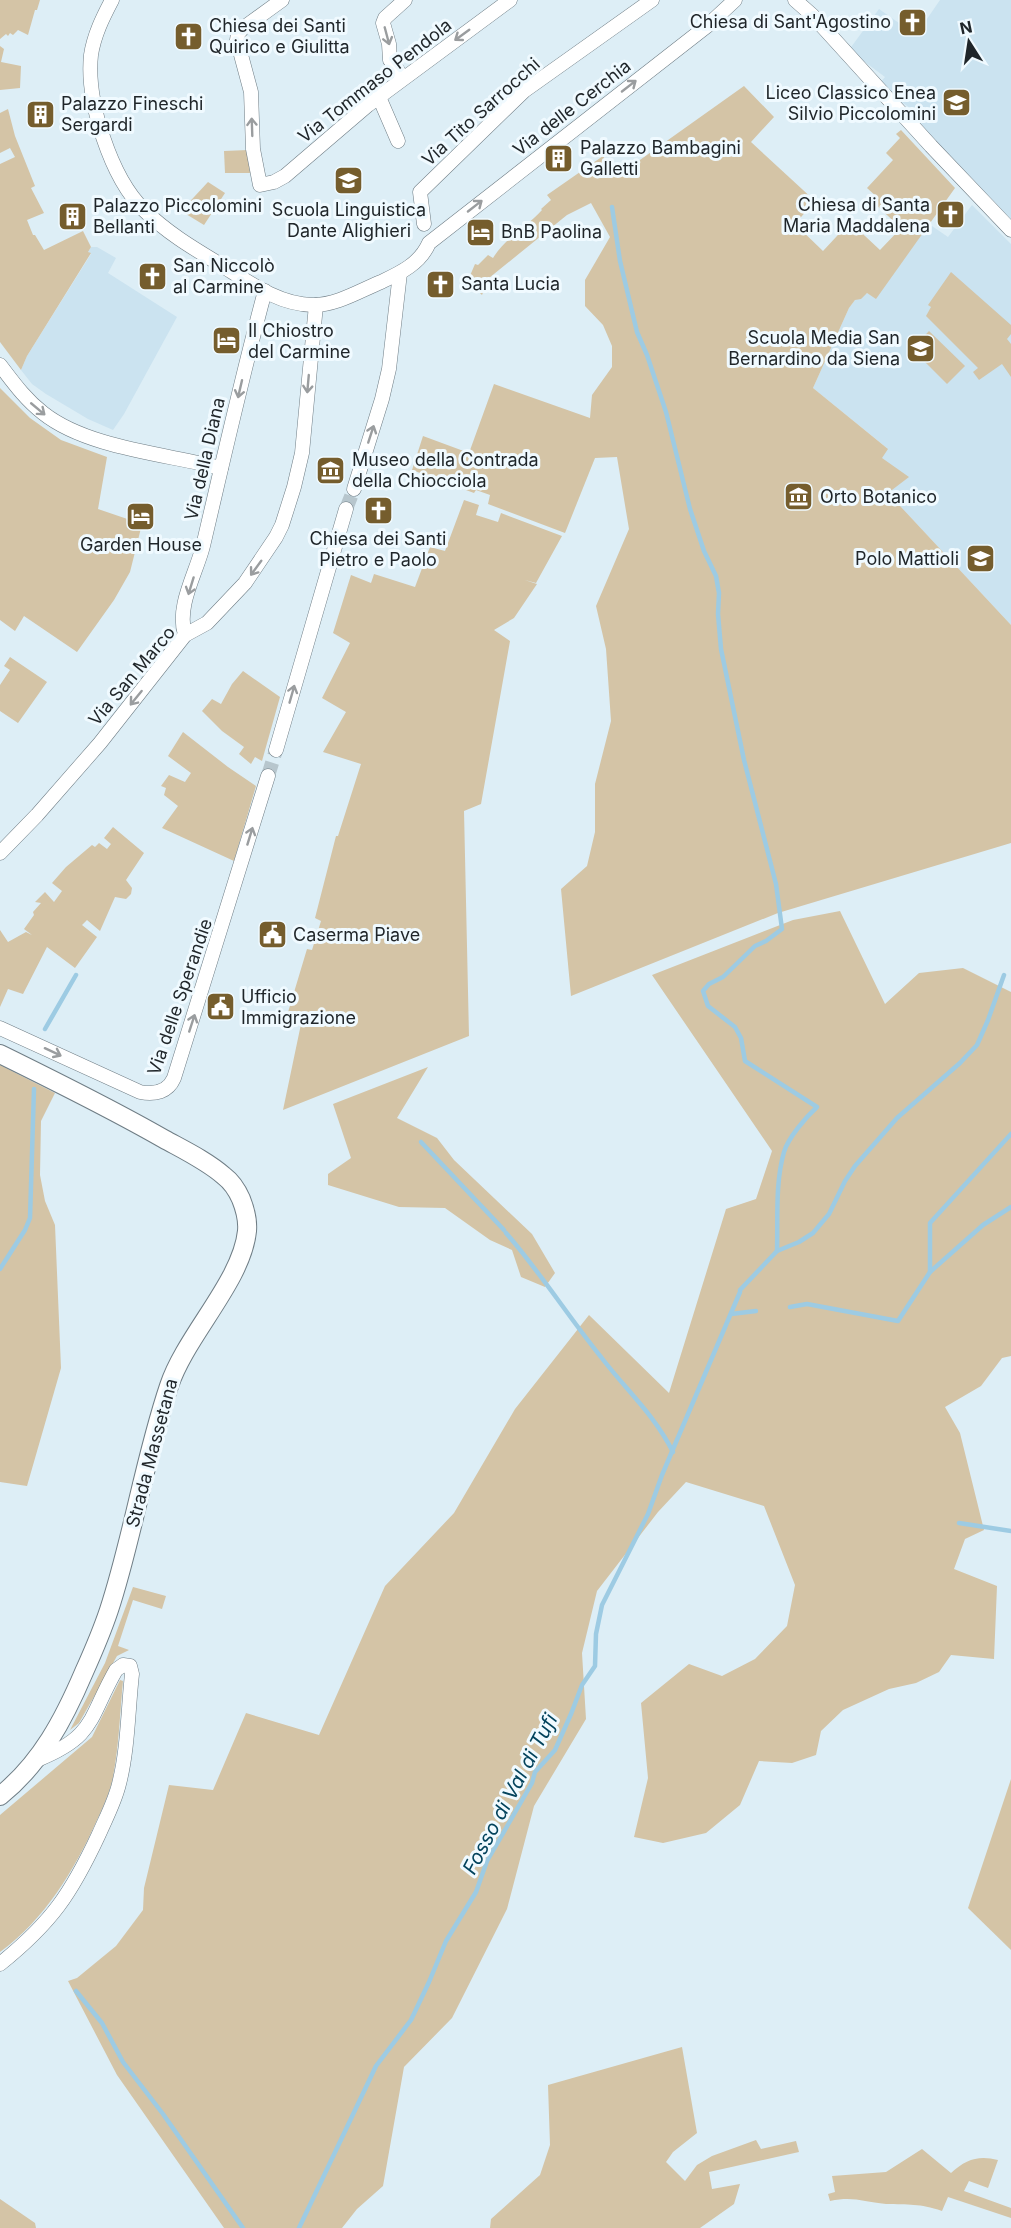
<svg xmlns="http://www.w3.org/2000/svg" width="1011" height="2228" viewBox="0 0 1011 2228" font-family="Inter,sans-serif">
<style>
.built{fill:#cbe3f0}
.green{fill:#d4c4a6}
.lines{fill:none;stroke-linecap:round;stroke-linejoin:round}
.stream{stroke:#9dcbe3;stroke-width:4.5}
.minor-tunnel{stroke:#b7c6cd;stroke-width:14;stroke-dasharray:14 7;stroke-linecap:butt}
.minor-casing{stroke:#6f7d85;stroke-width:15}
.tertiary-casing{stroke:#6f7d85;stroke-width:20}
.minor{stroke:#fff;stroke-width:14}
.tertiary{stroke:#fff;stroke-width:18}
.oneway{stroke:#9a9d9f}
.labels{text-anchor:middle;stroke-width:6;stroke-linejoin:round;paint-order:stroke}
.poi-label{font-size:18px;fill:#1f2529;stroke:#f0faff;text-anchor:start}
.street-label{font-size:18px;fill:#1f2529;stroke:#f0faff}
.water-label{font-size:20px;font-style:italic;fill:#03435c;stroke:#f0faff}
</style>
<rect width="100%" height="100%" fill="#ddeef6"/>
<!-- built -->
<g class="built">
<polygon points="940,0 1011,0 1011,219 925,129 913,110 893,96 880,83 885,77 849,50 879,9 916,35"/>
<polygon points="972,205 1011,244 1011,625 888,493 881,458 887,448 813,388 849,308 855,300 867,293 876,298 929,224 948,237"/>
<polygon points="91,247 97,247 116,258 108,273 177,317 124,414 113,430 88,419 46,394 32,384 21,370 27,356 91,254 88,252"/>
</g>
<!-- green -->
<g class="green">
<polygon points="0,0 40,0 37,10 35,10 28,35 18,30 13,35 10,33 8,36 6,34 0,39"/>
<polygon points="0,46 4,49 1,62 21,66 20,88 0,90"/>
<path d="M744 86 774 117 751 142 815 201 795 224 823 251 850 222 880 250 901 228 874 203 878 198 867 188 893 160 886 153 900 138 896 134 901 130 955 188 876 299 867 293 861 299 855 300 849 308 813 388 888 449 882 458 909 477 888 493 1011 625V843L778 913 571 996 561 889 587 866 595 832V784L611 721 606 649 596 606 629 529 617 457 595 458 565 533 488 504 490 495 476 490 474 493 412 470 423 436 469 453 494 384 590 418 592 395 612 367V346L603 325 585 306V280L610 237 591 203 567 215 489 278 482 295 473 286 466 285 475 264 478 265 488 255 493 258C506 237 526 228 542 210L541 209 551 200 547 195 603 156 616 177Z"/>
<polygon points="8,109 15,136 35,186 31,188 44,213 27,220 33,235 35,235 44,250 83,231 91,247 88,252 91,253 27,356 21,370 0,342 0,164 15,157 10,148 0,153 0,113"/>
<polygon points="248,150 250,173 225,173 224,151"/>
<polygon points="208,182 225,193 204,225 181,211"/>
<polygon points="951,272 1011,325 1011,334 1007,339 1011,344 1011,377 1002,364 979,380 973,372 978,368 926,316 931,307 928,305"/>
<polygon points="929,331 965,366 947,384 912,349"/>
<polygon points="0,388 30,418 61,440 107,457 98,509 142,524 130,572 114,600 77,652 24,616 15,631 0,620"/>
<polygon points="464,500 479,505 476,515 498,522 501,513 562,536 536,583 525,580 537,584 514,618 494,630 510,641 481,804 464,811 469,1036 283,1110 301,1024 286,1019 307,949 312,950 321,921 315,918 336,836 338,836 361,764 323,752 346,712 322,698 350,643 333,633 351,575 371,583 374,574 415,587 430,547 445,551"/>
<polygon points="10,657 47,682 18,723 0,711 0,685 10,670 4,666"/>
<polygon points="243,671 280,697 262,761 255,757 251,764 239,754 244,747 222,731 202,711 212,699 221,704 232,684"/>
<polygon points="183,732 228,767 256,786 234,861 162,828 178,806 164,795 166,788 161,786 169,775 185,782 191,773 168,756"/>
<polygon points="113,827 144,853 126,880 132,888 131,894 126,899 115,897 100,931 87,920 82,925 97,937 75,968 47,947 23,994 8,989 0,1007 0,930 8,942 26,932 32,935 24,929 34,915 33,912 41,903 35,902 45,892 54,902 62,891 52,883 66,867 92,845 95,847 99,843 107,849 111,844 104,838"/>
<polygon points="840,911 885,1004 919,973 963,968 1011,992 1011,1356 1002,1358 981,1386 945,1407 960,1433 984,1530 965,1539 954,1569 997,1586 994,1659 951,1655 939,1672 916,1683 889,1689 843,1710 821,1731 816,1755 792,1763 759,1761 740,1805 706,1833 663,1843 634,1837 648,1778 641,1703 689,1664 722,1676 755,1659 787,1626 795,1585 764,1506 686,1482 658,1512 597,1591 582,1653 586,1719 534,1806 507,1909 452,2018 404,2067 383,2186 357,2209 342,2228 224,2228 117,2075 68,1981 77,1978 116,1946 143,1910 144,1888 169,1785 213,1790 246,1713 319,1735 385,1586 454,1513 515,1409 589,1315 669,1393 726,1209 756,1199 772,1151 652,975 793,920"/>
<polygon points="0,1065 55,1093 41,1121 40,1175 45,1201 55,1225 61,1368 27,1486 0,1482"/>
<polygon points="428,1067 397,1118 437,1138 454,1160 532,1234 555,1273 545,1287 521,1277 512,1250 490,1240 445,1208 399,1207 328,1185 328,1174 351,1158 333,1104"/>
<polygon points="133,1587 166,1596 162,1609 133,1600 118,1646 129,1650 117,1656 79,1723 70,1730 105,1663"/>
<path d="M120 1680 123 1681C120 1712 119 1746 113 1777 110 1792 103 1807 97 1820 74 1871 45 1919 0 1952V1815L92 1737Z"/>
<polygon points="1011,1779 1011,1950 968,1908"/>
<polygon points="682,2047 697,2133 673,2152 666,2162 685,2181 697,2165 712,2156 756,2140 761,2149 796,2141 799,2152 709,2172 712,2189 740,2184 734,2204 700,2228 490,2228 491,2219 540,2175 550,2145 548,2085"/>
<path d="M922 2149 951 2173C966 2159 979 2155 998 2160L988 2188 969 2181 964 2191 1011 2208V2218L948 2197 942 2211C919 2203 909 2205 886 2204 863 2202 854 2196 830 2201L828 2194 835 2192 832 2176 886 2172Z"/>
<polygon points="0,2199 35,2223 36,2228 0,2228"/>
</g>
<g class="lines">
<!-- stream -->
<g class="stream">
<path d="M612 207 620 261 637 332 647 355 666 412 690 509 704 551 716 576 719 593 718 614 721 649 744 760 776 884 782 929 766 941 755 946 723 977 709 984 703 991 708 1006 735 1027 741 1038 745 1061 817 1107C806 1117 788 1138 784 1152 775 1183 778 1219 777 1251"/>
<polyline points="45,1029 76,975"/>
<polyline points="421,1142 504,1230"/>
<path d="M506 1233C540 1272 568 1316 601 1357 626 1390 654 1414 673 1452"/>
<polyline points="0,1269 25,1230 30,1218 34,1089"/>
<polyline points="930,1272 930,1223 1011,1134"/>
<polyline points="740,1290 777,1251 799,1242 813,1233 829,1214 845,1181 855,1166 897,1118 960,1063 977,1045 988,1020 1004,975"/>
<polyline points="790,1307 807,1304 898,1321 930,1272 983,1225 1011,1207"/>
<polyline points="731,1314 756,1311"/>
<polyline points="959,1523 1011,1531"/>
<polyline points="76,1991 102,2023 123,2062 163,2114 243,2228"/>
<polyline points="299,2228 376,2066 411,2020 429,1982 446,1941 476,1892 487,1861 532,1783 535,1772 555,1750 571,1714 582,1685 595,1666 596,1634 602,1605 648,1514 662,1475 740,1292"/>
</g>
<!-- minor-tunnel -->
<g class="minor-tunnel">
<polyline points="346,509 354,489"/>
<polyline points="268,776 276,750"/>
</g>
<defs>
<g id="minor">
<path d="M112 0C103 17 94 35 91 55 86 101 111 178 144 210 168 234 198 251 226 268 251 284 281 305 313 305 337 305 359 291 381 282 400 273 420 264 429 243L707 26 735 0"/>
<polyline points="282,0 242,29 238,34 237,40 251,92 253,149 260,185 274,182 285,176 368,105 510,0"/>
<polyline points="795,0 812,15 931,146 1011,230"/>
<polyline points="403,78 390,60 389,44 383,23 385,18 405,0"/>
<polyline points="379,97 398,141"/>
<polyline points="424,224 420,192 524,91 652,0"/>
<path d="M0 365C13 382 25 399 43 413 87 448 166 454 221 468"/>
<polyline points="354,489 382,399 389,369 400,273"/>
<path d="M185 635C176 606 196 574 203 546 223 461 242 376 265 291"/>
<polyline points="276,750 346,509"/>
<polyline points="0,853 37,815 100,743 185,635 207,623 245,583 276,537 282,525 294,487 302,453 316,305"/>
<path d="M0 1028 140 1092C155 1095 168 1092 174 1078L268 776"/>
<path d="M0 1964C52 1922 71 1894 99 1834 106 1818 115 1801 119 1784 128 1749 128 1710 132 1674L130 1666 123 1665 116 1670C88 1719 96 1736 37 1760"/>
</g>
<path id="tertiary" d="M0 1054C55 1081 110 1108 164 1139 184 1150 207 1161 224 1176 232 1182 237 1190 241 1199 245 1209 248 1220 247 1231 242 1281 186 1335 169 1386 144 1460 133 1537 109 1610 102 1631 93 1652 84 1672 64 1719 41 1763 0 1796"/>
</defs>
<!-- minor casing -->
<use href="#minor" class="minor-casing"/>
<!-- tertiary casing -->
<use href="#tertiary" class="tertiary-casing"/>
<!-- minor -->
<use href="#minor" class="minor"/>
<!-- tertiary -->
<use href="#tertiary" class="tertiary"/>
</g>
<!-- one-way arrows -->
<defs><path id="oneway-shaft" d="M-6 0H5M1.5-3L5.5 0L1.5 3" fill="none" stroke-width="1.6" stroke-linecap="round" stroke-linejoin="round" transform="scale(1.5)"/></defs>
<g class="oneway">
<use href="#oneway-shaft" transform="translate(462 35) rotate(144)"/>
<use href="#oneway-shaft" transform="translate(387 36) rotate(75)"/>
<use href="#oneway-shaft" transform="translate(629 86) rotate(-38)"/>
<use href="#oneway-shaft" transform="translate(252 127) rotate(-92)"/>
<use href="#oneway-shaft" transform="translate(475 206) rotate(-38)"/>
<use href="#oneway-shaft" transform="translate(308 384) rotate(95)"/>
<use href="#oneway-shaft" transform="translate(240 389) rotate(103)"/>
<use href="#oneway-shaft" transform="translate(38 409) rotate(40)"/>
<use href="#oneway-shaft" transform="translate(371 434) rotate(-72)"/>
<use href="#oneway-shaft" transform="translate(256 568) rotate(126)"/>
<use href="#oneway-shaft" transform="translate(191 586) rotate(107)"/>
<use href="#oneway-shaft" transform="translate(292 694) rotate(-74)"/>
<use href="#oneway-shaft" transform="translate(136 698) rotate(129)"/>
<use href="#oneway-shaft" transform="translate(250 836) rotate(-73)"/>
<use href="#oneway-shaft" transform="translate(192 1023) rotate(-72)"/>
<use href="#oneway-shaft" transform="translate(53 1052) rotate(25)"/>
</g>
<!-- icons -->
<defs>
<symbol id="church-square" viewBox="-11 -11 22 22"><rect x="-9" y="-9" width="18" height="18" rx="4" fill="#755d2d" stroke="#f0faff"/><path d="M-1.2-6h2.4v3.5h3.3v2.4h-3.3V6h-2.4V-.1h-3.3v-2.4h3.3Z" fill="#fff"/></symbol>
<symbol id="school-square" viewBox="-11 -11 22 22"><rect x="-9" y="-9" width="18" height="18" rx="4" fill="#755d2d" stroke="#f0faff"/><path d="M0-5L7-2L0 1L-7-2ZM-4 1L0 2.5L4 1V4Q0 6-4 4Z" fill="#fff"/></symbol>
<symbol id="building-square" viewBox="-11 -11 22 22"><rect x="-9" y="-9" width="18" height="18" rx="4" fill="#755d2d" stroke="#f0faff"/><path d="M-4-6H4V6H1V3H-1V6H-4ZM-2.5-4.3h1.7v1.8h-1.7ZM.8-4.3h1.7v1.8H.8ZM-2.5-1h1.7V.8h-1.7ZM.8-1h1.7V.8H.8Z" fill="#fff"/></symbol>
<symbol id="hotel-square" viewBox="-11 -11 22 22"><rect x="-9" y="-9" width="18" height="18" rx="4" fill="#755d2d" stroke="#f0faff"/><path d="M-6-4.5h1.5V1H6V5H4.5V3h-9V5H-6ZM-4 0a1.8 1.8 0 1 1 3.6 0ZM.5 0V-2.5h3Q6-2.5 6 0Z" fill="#fff"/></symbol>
<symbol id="museum-square" viewBox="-11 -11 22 22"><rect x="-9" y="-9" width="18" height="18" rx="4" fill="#755d2d" stroke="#f0faff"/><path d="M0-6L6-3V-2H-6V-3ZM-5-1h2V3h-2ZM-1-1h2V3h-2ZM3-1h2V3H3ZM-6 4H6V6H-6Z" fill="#fff"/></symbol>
<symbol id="university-square" viewBox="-11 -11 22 22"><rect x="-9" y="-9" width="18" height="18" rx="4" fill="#755d2d" stroke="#f0faff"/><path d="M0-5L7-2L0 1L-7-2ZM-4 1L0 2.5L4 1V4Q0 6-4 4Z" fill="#fff"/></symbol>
<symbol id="civic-square" viewBox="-11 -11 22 22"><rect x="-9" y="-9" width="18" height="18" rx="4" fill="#755d2d" stroke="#f0faff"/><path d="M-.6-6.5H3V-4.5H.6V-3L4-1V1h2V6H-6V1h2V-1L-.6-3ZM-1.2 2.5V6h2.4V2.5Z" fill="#fff"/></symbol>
</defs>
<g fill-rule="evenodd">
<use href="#church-square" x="896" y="6" width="33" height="33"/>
<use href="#church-square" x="172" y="20" width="33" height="33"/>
<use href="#school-square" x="940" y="86" width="33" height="33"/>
<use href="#building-square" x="24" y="98" width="33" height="33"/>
<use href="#building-square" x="542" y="142" width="33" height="33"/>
<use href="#school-square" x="332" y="164" width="33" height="33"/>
<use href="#church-square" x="934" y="198" width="33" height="33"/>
<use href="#building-square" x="56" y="200" width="33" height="33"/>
<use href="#hotel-square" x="464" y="216" width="33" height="33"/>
<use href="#church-square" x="136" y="260" width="33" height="33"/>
<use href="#church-square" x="424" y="268" width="33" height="33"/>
<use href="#hotel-square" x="210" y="324" width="33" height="33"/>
<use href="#school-square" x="904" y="332" width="33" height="33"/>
<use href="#museum-square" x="314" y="454" width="33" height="33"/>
<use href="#museum-square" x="782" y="480" width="33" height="33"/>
<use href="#church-square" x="362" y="494" width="33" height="33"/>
<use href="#hotel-square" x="124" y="500" width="33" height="33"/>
<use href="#university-square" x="964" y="542" width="33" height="33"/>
<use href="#civic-square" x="256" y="918" width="33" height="33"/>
<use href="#civic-square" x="204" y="990" width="33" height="33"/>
</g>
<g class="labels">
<!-- poi labels -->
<g class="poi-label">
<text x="891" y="28" text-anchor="end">Chiesa di Sant'Agostino</text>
<text x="209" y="32">Chiesa dei Santi<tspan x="209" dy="21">Quirico e Giulitta</tspan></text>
<text x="936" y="99" text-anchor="end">Liceo Classico Enea<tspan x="936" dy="21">Silvio Piccolomini</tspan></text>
<text x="61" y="110">Palazzo Fineschi<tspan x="61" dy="21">Sergardi</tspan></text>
<text x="580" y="154">Palazzo Bambagini<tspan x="580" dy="21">Galletti</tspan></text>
<text x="930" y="211" text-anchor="end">Chiesa di Santa<tspan x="930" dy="21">Maria Maddalena</tspan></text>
<text x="93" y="212">Palazzo Piccolomini<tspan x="93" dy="21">Bellanti</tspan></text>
<text x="349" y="216" text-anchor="middle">Scuola Linguistica<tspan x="349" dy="21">Dante Alighieri</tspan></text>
<text x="501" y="238">BnB Paolina</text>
<text x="173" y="272">San Niccolò<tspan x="173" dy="21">al Carmine</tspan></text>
<text x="461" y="290">Santa Lucia</text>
<text x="248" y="337">Il Chiostro<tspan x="248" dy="21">del Carmine</tspan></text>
<text x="900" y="344" text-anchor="end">Scuola Media San<tspan x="900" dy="21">Bernardino da Siena</tspan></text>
<text x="352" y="466">Museo della Contrada<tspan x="352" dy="21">della Chiocciola</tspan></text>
<text x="820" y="503">Orto Botanico</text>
<text x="378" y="545" text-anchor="middle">Chiesa dei Santi<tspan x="378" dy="21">Pietro e Paolo</tspan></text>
<text x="141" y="551" text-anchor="middle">Garden House</text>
<text x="959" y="565" text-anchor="end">Polo Mattioli</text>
<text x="293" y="941">Caserma Piave</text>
<text x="241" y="1003">Ufficio<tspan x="241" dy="21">Immigrazione</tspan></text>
</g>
<!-- street labels -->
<g class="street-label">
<text transform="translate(375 81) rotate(-38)" y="6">Via Tommaso Pendola</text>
<text transform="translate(572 108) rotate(-38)" y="6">Via delle Cerchia</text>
<text transform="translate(481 112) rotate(-42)" y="6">Via Tito Sarrocchi</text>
<text transform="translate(205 459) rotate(-77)" y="6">Via della Diana</text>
<text transform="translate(132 676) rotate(-50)" y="6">Via San Marco</text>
<text transform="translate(180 997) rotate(-71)" y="6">Via delle Sperandie</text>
<text transform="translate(152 1453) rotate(-75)" y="6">Strada Massetana</text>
</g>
<!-- water labels -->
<g class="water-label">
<text transform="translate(510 1794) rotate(-62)" y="7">Fosso di Val di Tufi</text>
</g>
</g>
<!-- north arrow -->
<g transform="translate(969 42) rotate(348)" stroke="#f0faff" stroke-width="4.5" paint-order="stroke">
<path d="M0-4.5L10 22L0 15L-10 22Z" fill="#1f2529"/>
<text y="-9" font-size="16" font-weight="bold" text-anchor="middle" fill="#1f2529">N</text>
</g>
</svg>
